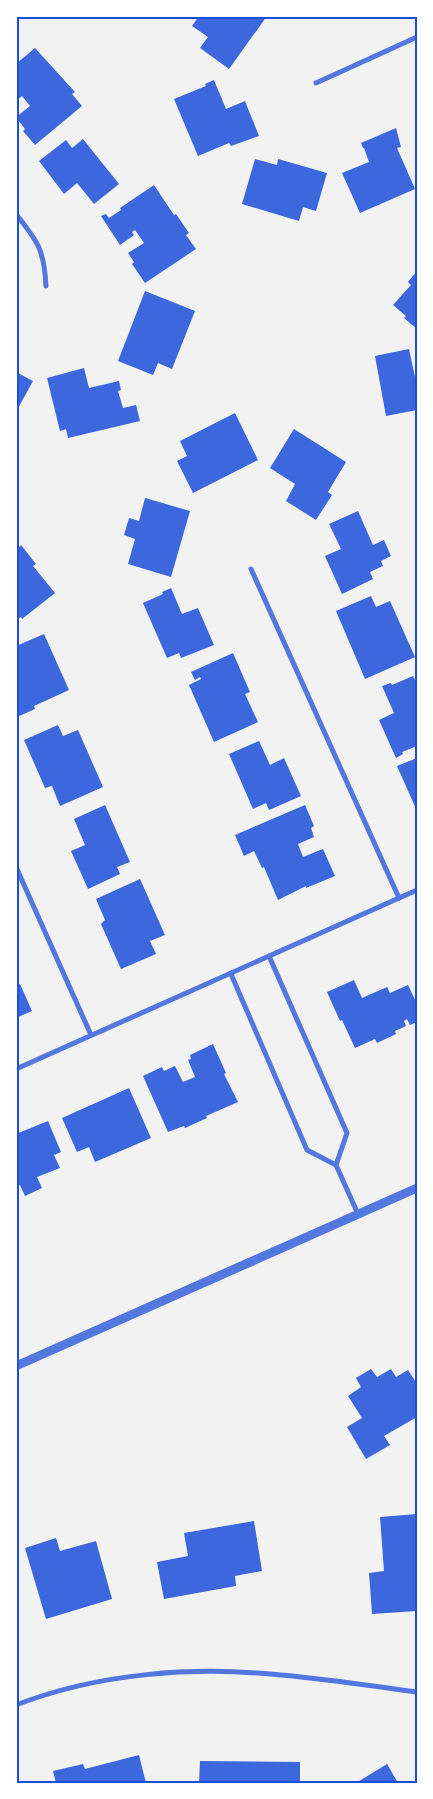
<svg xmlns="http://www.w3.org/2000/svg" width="433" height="1799" viewBox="0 0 433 1799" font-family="'PT Serif',serif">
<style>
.building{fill:#3d67dc}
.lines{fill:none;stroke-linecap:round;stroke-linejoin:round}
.minor{stroke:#5277de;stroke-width:5}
.tertiary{stroke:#5277de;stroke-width:9}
.neatline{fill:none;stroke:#1d4ed8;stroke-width:2}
</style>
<rect width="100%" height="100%" fill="#f2f2f2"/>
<!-- building -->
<g class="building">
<polygon points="199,16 267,16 229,69 200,48 208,37 192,26"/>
<polygon points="35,48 75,92 72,94 82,106 35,145 23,131 25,129 16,117 30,106 22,96 16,101 16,64"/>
<polygon points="214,80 226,109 245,101 259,136 231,146 229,143 198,156 174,99 206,86 205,84"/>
<polygon points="396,128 401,147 397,148 415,189 360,213 342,173 369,162 364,148 363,148 361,143"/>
<polygon points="83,139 119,184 94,204 77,183 64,194 39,161 66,140 72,148"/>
<polygon points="255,159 277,165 278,159 327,173 316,211 303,207 299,221 242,204"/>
<polygon points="154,185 174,215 176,214 189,233 186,235 196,249 145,283 132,264 134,262 128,253 144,243 135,230 132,232 134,235 120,245 101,216 106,214 109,218 121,210 120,208"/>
<polygon points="417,271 417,329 404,318 406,316 393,305 411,285 408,282"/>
<polygon points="145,291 195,311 172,369 158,363 153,375 118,361"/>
<polygon points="409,349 415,377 417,376 417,410 386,416 375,356"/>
<polygon points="84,368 89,388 119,381 121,390 118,391 123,408 136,405 140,421 68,438 66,429 60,431 47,378"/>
<polygon points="16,372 33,381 16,412"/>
<polygon points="235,413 258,460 193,493 177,461 187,456 180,441"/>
<polygon points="294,429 346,462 328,492 332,495 316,520 286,501 295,484 270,468"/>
<polygon points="145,498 190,511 171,577 128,564 135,539 124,535 129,518 139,521"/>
<polygon points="358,511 373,545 384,540 391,556 381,561 383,566 370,572 373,579 342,594 325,556 341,549 329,524"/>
<polygon points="16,542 20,547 21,545 36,564 33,566 55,593 22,619 21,617 16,620"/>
<polygon points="171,588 182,614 198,608 214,645 181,658 179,653 167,658 143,603 163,594 162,592"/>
<polygon points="371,596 376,607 390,601 415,657 365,679 336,611"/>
<polygon points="44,634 69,690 34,706 35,709 17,717 18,719 16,720 16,646"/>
<polygon points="233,653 250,692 245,694 258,722 214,742 189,685 201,679 200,677 195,680 191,672"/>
<polygon points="413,676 417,684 417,746 402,752 403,754 396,758 379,720 394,713 382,686 391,683 392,685"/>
<polygon points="58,725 63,736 78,730 103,787 60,806 52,786 45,788 24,740"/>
<polygon points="259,741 270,765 284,758 301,796 269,810 266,803 253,809 229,754"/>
<polygon points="417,758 417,811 397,766"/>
<polygon points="105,805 130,862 117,867 120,874 88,889 71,851 85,845 74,819"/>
<polygon points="305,805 314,826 311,828 314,837 298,844 303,857 323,849 335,876 306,888 306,886 278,900 264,867 262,868 254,851 244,856 235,835"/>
<polygon points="140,879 165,935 150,941 156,954 121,969 101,924 105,920 96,899"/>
<polygon points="354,980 362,998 387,987 390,993 408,985 417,1004 417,1022 410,1025 407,1019 404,1021 406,1026 395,1031 396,1034 377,1043 375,1039 355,1048 342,1020 340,1021 327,992"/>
<polygon points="20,984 32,1011 16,1018 16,986"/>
<polygon points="213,1044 226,1073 224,1074 238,1102 206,1116 207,1118 185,1128 184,1126 168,1132 143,1076 162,1067 164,1071 175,1066 183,1082 195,1077 188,1060 191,1059 190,1055"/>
<polygon points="129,1088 151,1138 95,1162 89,1147 77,1152 62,1118"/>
<polygon points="48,1121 61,1152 54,1155 60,1168 37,1177 42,1188 25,1196 20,1185 16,1187 16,1134"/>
<polygon points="371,1369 377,1377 391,1369 396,1377 408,1370 417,1384 417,1417 384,1436 390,1445 366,1459 347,1427 362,1418 348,1396 361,1387 356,1378"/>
<polygon points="417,1514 417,1611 372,1614 369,1573 384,1571 380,1517"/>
<polygon points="254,1521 262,1571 235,1576 236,1586 164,1599 157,1562 188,1556 184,1533"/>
<polygon points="56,1538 60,1551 96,1541 112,1599 46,1619 25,1548"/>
<polygon points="139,1755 146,1783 56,1783 53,1771 83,1764 85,1769"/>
<polygon points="200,1761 300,1762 300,1783 199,1783"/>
<polygon points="387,1764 398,1783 356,1783"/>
</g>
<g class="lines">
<!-- minor -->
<g class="minor">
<polyline points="316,83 417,37"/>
<path d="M16 214C38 242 44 249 46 286"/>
<polyline points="251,569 399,898"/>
<polyline points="16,867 91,1035"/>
<polyline points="269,956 347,1133 336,1165"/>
<polyline points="231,974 307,1150 336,1165 358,1214"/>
<polyline points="16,1069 417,890"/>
<path d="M16 1705C99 1673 193 1666 281 1675 327 1679 372 1686 417 1692"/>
</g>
<!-- tertiary -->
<polyline class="tertiary" points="16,1366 417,1188"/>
</g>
<!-- border -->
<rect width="433" height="1799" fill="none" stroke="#ffffff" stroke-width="35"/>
<rect x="18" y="18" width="398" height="1764" class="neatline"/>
</svg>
